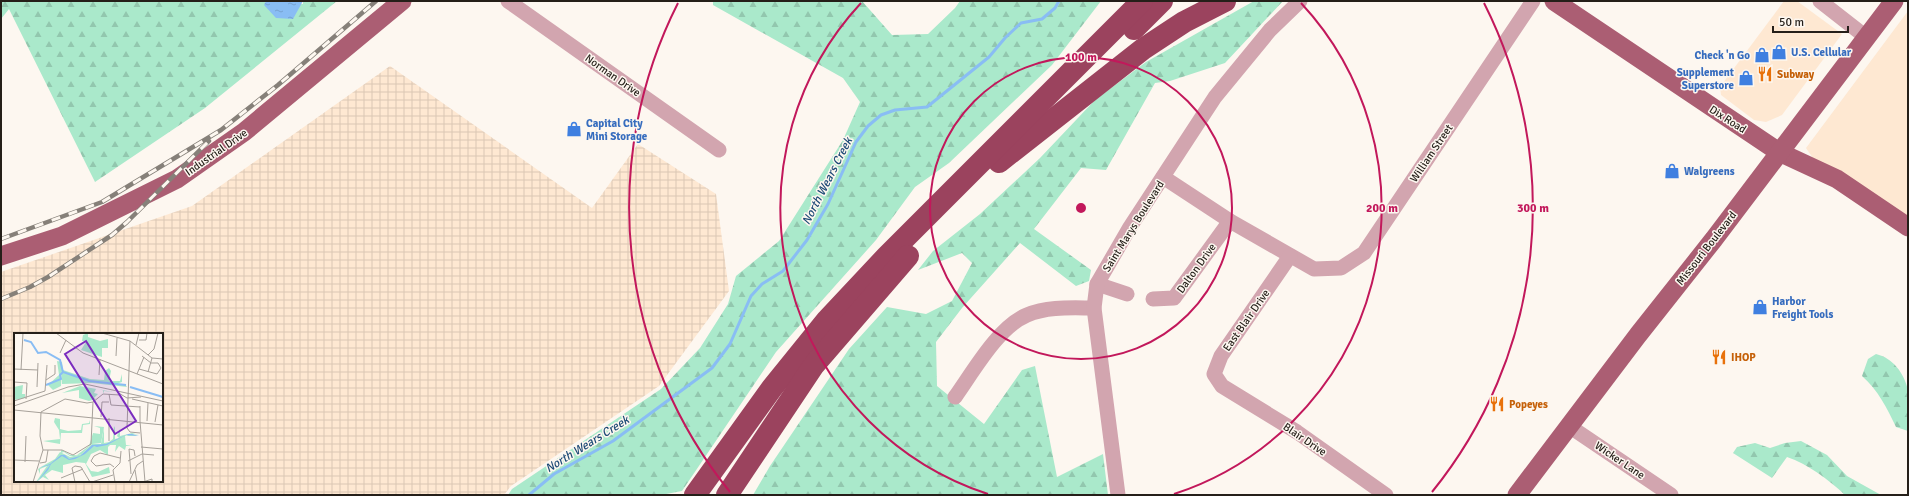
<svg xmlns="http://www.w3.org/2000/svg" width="1909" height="496" viewBox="0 0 1909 496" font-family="Signika,sans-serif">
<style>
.built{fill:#fee8d2}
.industrial{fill:url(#industrial-grid);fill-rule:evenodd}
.forest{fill:url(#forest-firs)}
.water{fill:url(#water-ripples)}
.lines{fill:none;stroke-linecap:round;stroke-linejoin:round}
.stream{stroke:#89bdf4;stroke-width:3}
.minor{stroke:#d2a5af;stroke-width:15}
.major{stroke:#ab5e73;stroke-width:19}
.highway{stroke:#9b435e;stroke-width:22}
.rail-casing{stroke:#868079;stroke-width:4.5}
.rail{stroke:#fdf7f0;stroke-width:3;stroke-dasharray:9;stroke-linecap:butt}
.ring{fill:none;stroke:#c2185b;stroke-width:2}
.labels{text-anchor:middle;stroke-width:3;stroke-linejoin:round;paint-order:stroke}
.shop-label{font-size:11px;font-weight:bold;fill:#366cbe;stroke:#fdf7f0;text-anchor:start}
.food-label{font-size:11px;font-weight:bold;fill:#c56008;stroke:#fdf7f0;text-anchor:start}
.street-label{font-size:11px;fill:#251f19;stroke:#fdf7f0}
.water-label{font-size:12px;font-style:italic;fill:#1c4a76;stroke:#fdf7f0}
.inset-river{fill:none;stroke:#89bdf4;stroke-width:2}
.inset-road{fill:none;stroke:#a7a19a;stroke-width:1}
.view{fill:#7b2cbf;fill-opacity:0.15;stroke:#7b2cbf;stroke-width:2}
.inset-edge{fill:none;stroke:#251f19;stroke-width:2}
.centre{fill:#c2185b;stroke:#fdf7f0;stroke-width:2}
.ring-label{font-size:12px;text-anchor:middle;font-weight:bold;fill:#c2185b;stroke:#fdf7f0;stroke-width:3;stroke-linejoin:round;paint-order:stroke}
</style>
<defs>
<pattern id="industrial-grid" width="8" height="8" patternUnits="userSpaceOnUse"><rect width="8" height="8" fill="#fee8d2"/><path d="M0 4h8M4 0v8" fill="none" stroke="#dac7b4"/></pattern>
<pattern id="forest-firs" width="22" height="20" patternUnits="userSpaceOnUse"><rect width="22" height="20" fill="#aae9cb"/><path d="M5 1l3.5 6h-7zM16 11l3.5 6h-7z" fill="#92c7ae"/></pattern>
<pattern id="water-ripples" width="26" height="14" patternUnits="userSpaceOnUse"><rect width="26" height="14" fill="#89bdf4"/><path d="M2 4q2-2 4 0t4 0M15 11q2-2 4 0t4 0" fill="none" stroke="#76a2d1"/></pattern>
</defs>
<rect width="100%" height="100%" fill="#fdf7f0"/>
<!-- built -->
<g class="built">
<polygon points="1784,1 1797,1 1842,34 1782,115 1766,122 1754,120 1721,95 1720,87"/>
<polygon points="1908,11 1908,219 1815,161 1806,148"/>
</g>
<!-- industrial -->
<path class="industrial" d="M390 66 592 208 638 144 716 194 729 291 659 386 511 486 504 495H1V272L192 206ZM15 334H162V481H15Z"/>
<!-- forest -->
<g class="forest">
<polygon points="1,1 266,1 265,5 303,4 303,1 337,1 205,108 95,182 9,9 1,19"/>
<polygon points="713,1 862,1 892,35 928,34 955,8 960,1 1101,1 1052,65 949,163 915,187 876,240 776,352 682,491 661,495 508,495 512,489 661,389 700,348 728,304 736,276 779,241 843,140 860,102 843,78 713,5"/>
<polygon points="1254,1 1283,1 1225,63 1170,81 1155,83 1106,170 1081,168 1034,229 1091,270 1089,281 1076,286 1020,243 962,308 936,342 937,386 984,424 1022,370 1035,366 1057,477 1103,454 1108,495 753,495 770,466 849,349 887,307 926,314 952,301 972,263 962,253 918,270 933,251 980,214 1040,158 1095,100 1146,62"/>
<path d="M1876 354C1893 358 1904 373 1908 390 1909 402 1908 418 1908 431L1896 427C1887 408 1878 390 1862 376L1868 359Z"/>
<path d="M1801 441 1827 455 1847 476 1881 495H1845C1829 480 1808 464 1787 457L1772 478 1733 453 1737 447 1755 443 1770 448 1785 443Z"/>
</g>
<!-- water -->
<polygon class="water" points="266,1 303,1 293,19 276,18 264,5"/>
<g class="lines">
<!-- stream -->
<polyline class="stream" points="529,495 554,474 613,441 712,368 730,344 751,296 762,284 783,271 807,240 828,204 856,142 868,126 881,115 895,110 927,107 989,57 1005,38 1021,23 1042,19 1055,8 1059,1"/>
<!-- minor -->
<g class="minor">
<polyline points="508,1 719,150"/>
<polyline points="1820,1 1866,37"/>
<polyline points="1163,177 1230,221 1314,269 1341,268 1364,253 1533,1"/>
<polyline points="1290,256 1221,356 1214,374 1222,386 1297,432 1386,495"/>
<polyline points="1097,284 1127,294"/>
<polyline points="1153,299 1174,298 1230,221"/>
<path d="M955 397C973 372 998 327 1027 315 1048 306 1073 308 1094 308"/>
<polyline points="1569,426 1671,495"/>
<polyline points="1118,495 1094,308 1097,284 1130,227 1215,97 1270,30 1300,1"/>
</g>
<!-- major -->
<g class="major">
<polyline points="1554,1 1779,152 1837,179 1908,227"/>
<polyline points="1,256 62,236 177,179 244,132 402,1"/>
<polyline points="1517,495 1638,335 1714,239 1894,1"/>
</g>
<!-- highway -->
<g class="highway">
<polyline points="1134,29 1162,1"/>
<polyline points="999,162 1143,49 1184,22 1225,1"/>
<polyline points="695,495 772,388 827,320 887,256 1142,1"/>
<polyline points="727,495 814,365 908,256"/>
</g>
<defs>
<g id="rail">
<polyline points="1,239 102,202 221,130 278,85 376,1"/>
<polyline points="1,299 30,287 48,277 112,235 127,222 209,141"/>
</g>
</defs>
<!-- rail casing -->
<use href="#rail" class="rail-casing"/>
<!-- rail -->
<use href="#rail" class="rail"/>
</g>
<!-- distance rings -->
<g class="ring">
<circle cx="1081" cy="208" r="151"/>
<path d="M988 494A301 301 0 0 1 861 3M1301 3A301 301 0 0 1 1174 494"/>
<path d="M730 492A452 452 0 0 1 678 3M1484 3A452 452 0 0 1 1432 492"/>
</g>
<!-- icons -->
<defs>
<symbol id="shop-bare" viewBox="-9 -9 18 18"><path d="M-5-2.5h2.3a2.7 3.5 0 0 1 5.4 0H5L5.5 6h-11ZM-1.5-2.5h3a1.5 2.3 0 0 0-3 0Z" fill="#3f7fe0" stroke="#fdf7f0" stroke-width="2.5" paint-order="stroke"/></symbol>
<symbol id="restaurant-bare" viewBox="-9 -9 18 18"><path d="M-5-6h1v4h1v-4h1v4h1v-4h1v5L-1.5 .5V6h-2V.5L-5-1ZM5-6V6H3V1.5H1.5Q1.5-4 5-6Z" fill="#e8710a" stroke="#fdf7f0" stroke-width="2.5" paint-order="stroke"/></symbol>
</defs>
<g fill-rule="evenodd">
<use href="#shop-bare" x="1768" y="41" width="22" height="22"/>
<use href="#shop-bare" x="1751" y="44" width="22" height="22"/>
<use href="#restaurant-bare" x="1754" y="63" width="22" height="22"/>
<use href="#shop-bare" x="1735" y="67" width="22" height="22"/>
<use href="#shop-bare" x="563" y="118" width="22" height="22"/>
<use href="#shop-bare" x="1661" y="160" width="22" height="22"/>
<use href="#shop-bare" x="1749" y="296" width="22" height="22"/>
<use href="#restaurant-bare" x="1708" y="346" width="22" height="22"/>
<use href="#restaurant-bare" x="1486" y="393" width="22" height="22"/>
</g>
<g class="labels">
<!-- shop labels -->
<g class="shop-label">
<text x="1791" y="56">U.S. Cellular</text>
<text x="1750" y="59" text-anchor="end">Check 'n Go</text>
<text x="1734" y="76" text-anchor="end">Supplement<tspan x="1734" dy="13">Superstore</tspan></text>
<text x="586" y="127">Capital City<tspan x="586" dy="13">Mini Storage</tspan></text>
<text x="1684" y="175">Walgreens</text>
<text x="1772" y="305">Harbor<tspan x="1772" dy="13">Freight Tools</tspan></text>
</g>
<!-- food labels -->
<g class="food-label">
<text x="1777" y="78">Subway</text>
<text x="1731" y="361">IHOP</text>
<text x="1509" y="408">Popeyes</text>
</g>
<!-- street labels -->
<g class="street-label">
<text transform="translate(613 75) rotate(35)" y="4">Norman Drive</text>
<text transform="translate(1728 119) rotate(33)" y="4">Dix Road</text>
<text transform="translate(216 152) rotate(-35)" y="4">Industrial Drive</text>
<text transform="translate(1431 153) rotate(-56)" y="4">William Street</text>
<text transform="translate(1133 226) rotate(-58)" y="4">Saint Marys Boulevard</text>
<text transform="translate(1706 248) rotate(-52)" y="4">Missouri Boulevard</text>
<text transform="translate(1196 268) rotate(-54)" y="4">Dalton Drive</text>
<text transform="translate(1246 320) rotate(-55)" y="4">East Blair Drive</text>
<text transform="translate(1305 439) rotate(34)" y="4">Blair Drive</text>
<text transform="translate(1620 460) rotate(34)" y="4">Wicker Lane</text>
</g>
<!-- water labels -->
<g class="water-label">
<text transform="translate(827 181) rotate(-63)" y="4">North Wears Creek</text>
<text transform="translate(587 444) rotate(-32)" y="4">North Wears Creek</text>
</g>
</g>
<!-- overview -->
<g transform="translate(14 333)">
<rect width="149" height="149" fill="#fdf7f0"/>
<path d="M80 93 90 94 87 110 78 111 68 121 60 123H56L50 119 47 120V117L50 118 56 122H63L75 113 79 100 86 101V95Z" fill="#aae9cb"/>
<path d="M74 0V4L86 8 94 6V15H88V24L67 17 72 9 68 8 69 2ZM43 28 48 29 49 37 76 46 90 47 91 38 95 35 97 38 95 48H106L108 41V49L102 51H111L113 54 78 50 48 51V38L47 53 39 57 34 52 45 42ZM9 52 8 61H11V65L0 67V54ZM66 53 99 59 90 58 89 61V57L82 56 80 60 84 61 80 65 82 66 75 68 65 65V57L48 60ZM41 85 46 86V96L54 98 67 97 68 91 75 90 76 87V91L69 92 68 100H47L46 111 29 108 46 106 45 97 40 89ZM100 93 101 95V106L105 105 103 103 106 96V103L118 100 125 102 118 101H114L111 103 118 101 123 103H111L112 112H118L112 113 111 117 105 113 101 119 102 112H96L94 114V122L86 117 77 121 72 131 77 138 84 139 95 134 96 140 78 144 71 130 62 129 49 132V140L38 137 31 142 35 147 29 144 22 149 33 133 26 136V141L24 136 31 132 25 135 41 126 46 119 56 124 68 121 78 111H87L90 95V110L95 109 99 106Z" fill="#aae9cb"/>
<path d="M114 101H118L125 103 112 102 93 112 83 114 80 113 71 121 61 126 55 127 48 123 37 131 34 137 23 149 36 132 24 135 36 131 47 122H51L55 126 66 123 78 112 92 111Z" fill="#89bdf4"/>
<path class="inset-river" d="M10 7 17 9 24 20 32 19 46 27 49 39 75 48 112 52M32 52 47 46 46 42 49 39M116 54 149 64"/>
<path class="inset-road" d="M42 0 69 20 149 51M88 0 116 8 138 25 149 26M125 7H132L133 0M116 8 113 95 116 99 126 100M122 12 125 0M46 20 52 7M134 22 140 16 144 0M102 23 103 5M0 36 24 37M125 36 143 41 147 35 144 30H137L128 23M7 37 9 0M134 39 138 25M123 41 130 24M85 42 86 26M32 47 41 41V32M0 49 13 50 12 66M23 54 24 30M103 59 113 65 127 64M95 61 97 72 126 74M118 66 149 73M0 68 31 58 33 32M0 73 54 54 71 51 149 68M0 77 149 92M27 79 51 66 73 70 79 69 89 61 106 62M87 84 88 69H95M126 88V73M126 88 131 149M133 88 134 70M141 89 144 72M95 108V85M127 114 149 116M29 117H48L59 122 77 111 79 69M128 121 140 122M0 127 25 128M114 128 128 121M11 129 12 103M26 130 32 129 34 117M100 134 96 131 82 133 77 128 80 123 86 120 106 125M58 135 61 133 67 134 76 149M58 135 61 149M121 137 123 149M117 141 115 116 120 117 121 123M47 145 69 136M19 149 29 117 26 103 27 79M78 149 99 142M101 149 99 137 106 130 107 118M115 149 123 132 129 128M129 149 138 146V149"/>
<path class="view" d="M72 8 122 88 101 101 51 21Z"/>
<rect width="149" height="149" class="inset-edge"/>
</g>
<circle cx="1081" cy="208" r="6" class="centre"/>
<g class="ring-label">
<text x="1081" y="61">100 m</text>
<text x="1382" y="212">200 m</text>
<text x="1533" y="212">300 m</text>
</g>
<!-- border -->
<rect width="1909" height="496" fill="none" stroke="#251f19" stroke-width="4"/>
<!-- scale -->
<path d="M1773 26v6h75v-6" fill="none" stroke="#251f19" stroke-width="2"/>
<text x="1779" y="26" font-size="12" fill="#251f19" stroke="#fdf7f0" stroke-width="3" paint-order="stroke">50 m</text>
</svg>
